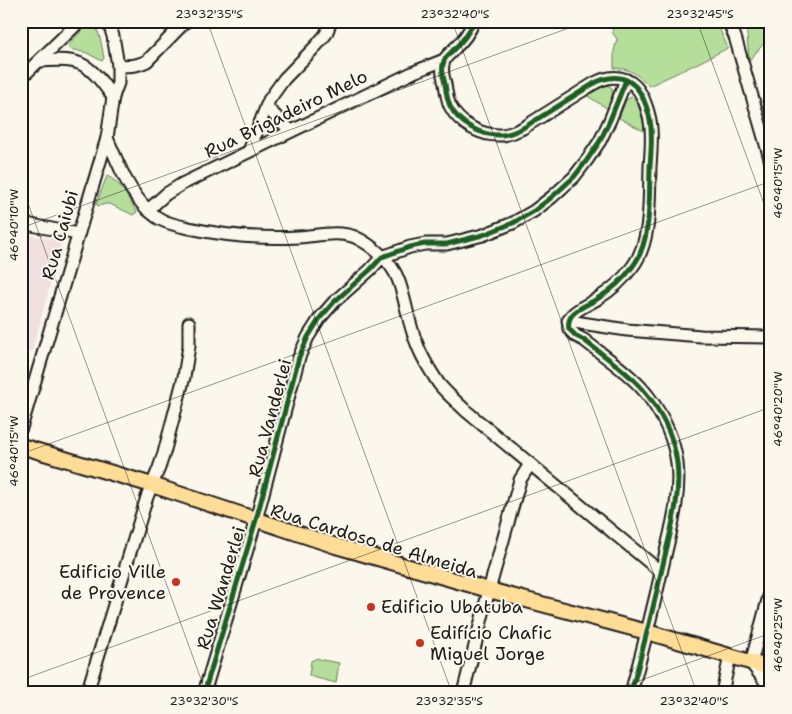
<svg xmlns="http://www.w3.org/2000/svg" width="792" height="714" viewBox="0 0 792 714" font-family="'Shantell Sans',sans-serif">
<style>
.built{fill:#f2e0e1}
.green{fill:#b5de9a;stroke:#687d5b}
.lines{fill:none;stroke-linecap:round;stroke-linejoin:round}
.minor-casing{stroke:#1c1c1c;stroke-width:15}
.major-casing{stroke:#1c1c1c;stroke-width:18}
.minor{stroke:#fbf7ec;stroke-width:11}
.major{stroke:#ffdd96;stroke-width:14}
.cycleway-casing{stroke:#fbf7ec;stroke-width:8}
.cycleway{stroke:#1b5e20;stroke-width:5}
.ticks{fill:none;stroke:#1c1c1c;stroke-width:1;stroke-opacity:0.45}
.poi-dot{fill:#c8321e;stroke:#fbf7ec;stroke-width:2}
.labels{text-anchor:middle;stroke-width:4;stroke-linejoin:round;paint-order:stroke}
.street-label{font-size:18px;fill:#1c1c1c;stroke:#fbf7ec}
.poi-label{font-size:18px;fill:#1c1c1c;stroke:#fbf7ec;text-anchor:start}
.neatline{fill:none;stroke:#1c1c1c;stroke-width:2}
.ticks-label{font-size:12px;text-anchor:middle;fill:#1c1c1c}
</style>
<rect width="100%" height="100%" fill="#fbf7ec"/>
<filter id="ink" filterUnits="userSpaceOnUse"><feTurbulence type="fractalNoise" baseFrequency=".02" numOctaves="2"/><feDisplacementMap in="SourceGraphic" scale="10" xChannelSelector="R" yChannelSelector="G"/><feConvolveMatrix kernelMatrix="1 2 1 2 8 2 1 2 1" color-interpolation-filters="sRGB"/></filter>
<g filter="url(#ink)">
<!-- built -->
<polygon class="built" points="21,233 62,241 32,352 21,349"/>
<!-- green -->
<g class="green">
<path d="M615 21H716L728 48 694 65 649 86C636 74 633 69 614 68V51L617 39 612 32Z"/>
<polygon points="746,21 753,21 770,36 749,61"/>
<path d="M92 22C100 29 102 48 104 58L102 61 87 53 70 49 68 47 70 43 89 23Z"/>
<path d="M608 85 612 88C613 96 611 102 608 109L586 95 597 88Z"/>
<polygon points="631,97 637,101 643,121 644,131 619,118 626,100"/>
<path d="M107 176C120 181 129 200 137 212L133 215 110 204H106L98 206 96 204Z"/>
<path d="M317 658C323 661 331 661 339 663L336 683 309 676 311 661Z"/>
</g>
<g class="lines">
<defs>
<g id="minor">
<path d="M474 21C469 33 463 41 454 49 451 53 445 57 444 61 441 68 443 77 445 84 446 91 447 99 450 106 459 124 481 136 501 135 509 135 516 131 523 128L593 84C607 76 623 74 635 86 644 95 650 115 651 128 652 140 651 154 650 166 649 196 652 241 633 266 623 280 612 290 597 299 589 304 578 308 572 315 568 320 568 324 569 329L576 336 584 340C605 357 634 376 649 397 663 416 674 439 677 463 681 496 671 529 664 560 654 605 643 649 631 693"/>
<polyline points="728,21 735,37 771,162"/>
<path d="M40 61C83 58 88 63 113 97"/>
<path d="M118 65C129 67 137 66 147 61L186 21"/>
<polyline points="21,78 80,21"/>
<polyline points="266,107 291,131"/>
<path d="M107 138C118 163 128 191 148 210 152 213 156 217 160 219 168 224 180 226 189 228 225 236 262 239 299 237 316 236 338 230 355 237 372 245 391 261 398 279 406 300 408 323 417 344 422 358 431 372 439 384 447 394 457 402 466 411L661 572"/>
<polyline points="249,151 269,100 284,79 316,46 326,34 331,21"/>
<polyline points="148,210 166,194 182,184 414,72 444,60"/>
<polyline points="21,223 78,234"/>
<polyline points="568,321 627,330 701,336 771,337"/>
<polyline points="21,428 107,138 113,97 118,83 118,65 113,36 108,21"/>
<polyline points="771,589 751,663 771,689"/>
<polyline points="87,693 147,497 159,468 164,453 184,377 189,346 189,323"/>
<polyline points="204,693 256,520 299,357 308,337 320,318 334,302 370,270 382,257 410,247 425,244 447,244 483,235 513,223 534,211 552,197 574,177 587,160 600,141 610,120 626,80"/>
<polyline points="463,693 489,590 520,480 530,464"/>
<polyline points="722,693 730,656"/>
</g>
<polyline id="major" points="21,446 152,485 336,546 489,590 647,632 771,668"/>
</defs>
<!-- minor casing -->
<use href="#minor" class="minor-casing"/>
<!-- major casing -->
<use href="#major" class="major-casing"/>
<!-- minor -->
<use href="#minor" class="minor"/>
<!-- major -->
<use href="#major" class="major"/>
<defs>
<g id="cycleway">
<path d="M474 21C469 33 463 41 454 49 451 53 445 57 444 61 441 68 443 77 445 84 446 91 447 99 450 106 459 124 481 136 501 135 509 135 516 131 523 128L593 84C607 76 623 74 635 86 644 95 650 115 651 128 652 140 651 154 650 166 649 196 652 241 633 266 623 280 612 290 597 299 589 304 578 308 572 315 568 320 568 324 569 329L576 336 584 340C605 357 634 376 649 397 663 416 674 439 677 463 681 496 671 529 664 560 654 605 643 649 631 693"/>
<polyline points="204,693 256,520 299,357 308,337 320,318 334,302 370,270 382,257 410,247 425,244 447,244 483,235 513,223 534,211 552,197 574,177 587,160 600,141 610,120 626,80"/>
</g>
</defs>
<!-- cycleway casing -->
<use href="#cycleway" class="cycleway-casing"/>
<!-- cycleway -->
<use href="#cycleway" class="cycleway"/>
</g>
</g>
<!-- ticks -->
<path class="ticks" d="M207 21 452 693M452 21 697 693M697 21 771 223M21 184 206 693M21 228 588 21M21 454 771 181M21 680 771 407M606 693 771 633"/>
<!-- markers -->
<g class="poi-dot">
<circle cx="176" cy="582" r="5"/>
<circle cx="371" cy="607" r="5"/>
<circle cx="420" cy="643" r="5"/>
</g>
<g class="labels">
<!-- street labels -->
<g class="street-label">
<text transform="translate(286 114) rotate(-26)" y="6">Rua Brigadeiro Melo</text>
<text transform="translate(60 235) rotate(-74)" y="6">Rua Caiubi</text>
<text transform="translate(270 418) rotate(-75)" y="6">Rua Vanderlei</text>
<text transform="translate(374 541) rotate(17)" y="6">Rua Cardoso de Almeida</text>
<text transform="translate(221 588) rotate(-73)" y="6">Rua Wanderlei</text>
</g>
<!-- poi labels -->
<g class="poi-label">
<text x="166" y="578" text-anchor="end">Edificio Ville<tspan x="166" dy="21">de Provence</tspan></text>
<text x="381" y="613">Edificio Ubatuba</text>
<text x="430" y="639">Edifício Chafic<tspan x="430" dy="21">Miguel Jorge</tspan></text>
</g>
</g>
<!-- margin -->
<rect width="792" height="714" fill="none" stroke="#fbf7ec" stroke-width="55"/>
<rect x="28" y="28" width="736" height="658" class="neatline"/>
<g class="ticks-label">
<text x="209" y="18">23°32'35"S</text>
<text x="455" y="18">23°32'40"S</text>
<text x="700" y="18">23°32'45"S</text>
<text transform="translate(778 183) rotate(-90)" y="4">46°40'15"W</text>
<text transform="translate(14 225) rotate(-90)" y="4">46°40'10"W</text>
<text transform="translate(778 409) rotate(-90)" y="4">46°40'20"W</text>
<text transform="translate(14 451) rotate(-90)" y="4">46°40'15"W</text>
<text transform="translate(778 635) rotate(-90)" y="4">46°40'25"W</text>
<text x="204" y="705">23°32'30"S</text>
<text x="449" y="705">23°32'35"S</text>
<text x="694" y="705">23°32'40"S</text>
</g>
</svg>
